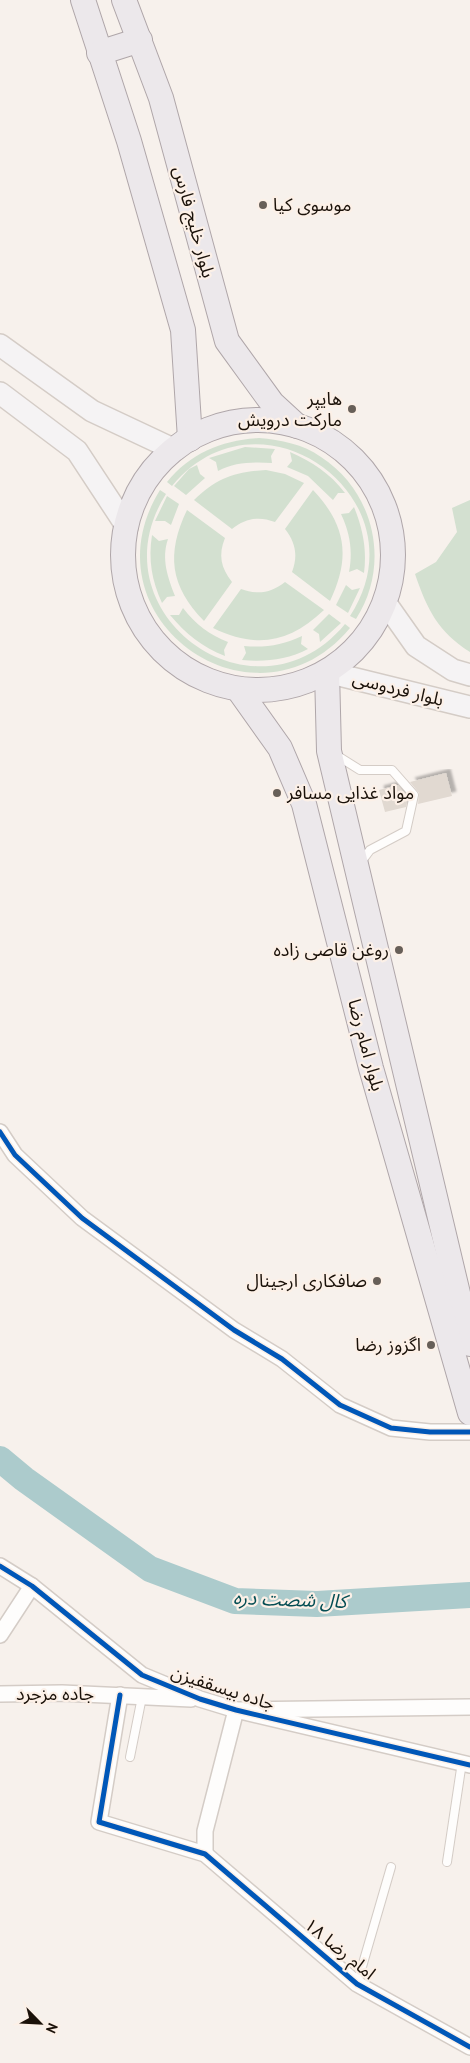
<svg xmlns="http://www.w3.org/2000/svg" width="470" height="2063" viewBox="0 0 470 2063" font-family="'PT Sans','Noto Sans Arabic',sans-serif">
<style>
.green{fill:#d3e0d0}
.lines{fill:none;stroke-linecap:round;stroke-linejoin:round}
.river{stroke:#accbcc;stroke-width:26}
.building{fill:#e1d9d1;filter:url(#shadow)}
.lane-casing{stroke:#d4ccc6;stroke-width:10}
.street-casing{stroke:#d4ccc6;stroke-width:18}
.secondary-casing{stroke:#d4ccc6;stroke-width:24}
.primary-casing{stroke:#afa6a9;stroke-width:26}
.lane{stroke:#fefdfc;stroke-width:8}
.street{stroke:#fefdfc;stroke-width:15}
.secondary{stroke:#f5f3f4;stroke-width:21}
.primary{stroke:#ece8eb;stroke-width:24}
.cycleway-casing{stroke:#fcf0e7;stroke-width:8}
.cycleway{stroke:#0057b8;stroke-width:5}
.poi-dot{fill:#675f58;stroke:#fcf0e7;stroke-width:2}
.labels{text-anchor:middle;stroke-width:4.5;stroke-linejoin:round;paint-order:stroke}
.poi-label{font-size:18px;fill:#1a1109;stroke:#fcf0e7;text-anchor:end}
.street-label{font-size:18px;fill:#1a1109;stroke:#fcf0e7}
.water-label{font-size:19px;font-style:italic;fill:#044d53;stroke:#fcf0e7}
</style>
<defs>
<filter id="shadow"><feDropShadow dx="4.5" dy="-4.5" stdDeviation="1" flood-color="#0004"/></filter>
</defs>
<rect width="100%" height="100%" fill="#f7f1ec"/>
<!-- green -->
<g class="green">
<path d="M259 438C281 440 303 444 321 457 375 492 391 565 356 619L350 616C426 500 261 378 172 486L167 482C190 453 223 440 259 438Z"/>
<path d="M245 447 275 449 271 456 272 463C253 462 235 462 218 471L216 462 209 458Z"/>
<path d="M290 452C312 462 330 473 345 493H338L333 500 308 476 287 467 292 461Z"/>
<polygon points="197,465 200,474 205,478 186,495 174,486 189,469"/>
<path d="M266 470 285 474 304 483 275 522C259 516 246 518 232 529L194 500C217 478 234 472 266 470Z"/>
<path d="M160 490 166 494C91 613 256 732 345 624L350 628C255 742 81 618 160 490Z"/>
<path d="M313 490C346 525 351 557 330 601L292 572C298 556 296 543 285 529Z"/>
<polygon points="167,496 179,504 171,525 165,521 155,521"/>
<path d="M470 500V652C438 632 427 609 415 574L436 562 457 532 452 508Z"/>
<path d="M354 507C363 529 367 550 364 573L357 569 349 572C353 551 350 533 341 514L349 513Z"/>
<path d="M187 510 225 538C218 555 221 568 232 582L204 621C170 586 166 554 187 510Z"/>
<path d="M152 535 159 541 168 539C161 559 168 578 175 596L167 597 162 603C152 581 148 560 152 535Z"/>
<path d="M285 582 324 610C289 643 257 649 213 628L241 589C258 595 271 593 285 582Z"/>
<polygon points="346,585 352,590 360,588 348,613 336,605"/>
<path d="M183 608C195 624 210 635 228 642L224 650 225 656C202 647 186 634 170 615H179Z"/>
<polygon points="329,614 341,623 320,642 319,634 313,630"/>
<path d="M302 636 301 644 308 649C287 660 265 662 242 660L246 653 244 646C265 648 283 645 302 636Z"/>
</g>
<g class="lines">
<!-- river -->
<polyline class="river" points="0,1459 24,1479 150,1569 235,1601 317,1604 470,1595"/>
</g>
<!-- building -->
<g class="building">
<polygon points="446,773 452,796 418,804 419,793 410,782"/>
<polygon points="398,785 408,797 406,807 385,812 379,790"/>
</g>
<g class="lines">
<defs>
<g id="lane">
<polyline points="336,755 360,770 392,770 414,795 406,831 370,850 361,862"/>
<polyline points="130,1757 142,1697"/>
<polyline points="447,1862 462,1762"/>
<polyline points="357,1984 391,1867"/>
</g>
<g id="street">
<polyline points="0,1132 15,1155 82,1218 234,1330 282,1359 340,1405 391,1428 430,1432 470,1432"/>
<polyline points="0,1566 32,1586 142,1675 200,1699 236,1710 470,1765"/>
<polyline points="0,1635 32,1586"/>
<polyline points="0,1694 62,1693 191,1699"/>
<polyline points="120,1695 99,1822 205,1854 357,1984 470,2047"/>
<polyline points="205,1854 205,1831 236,1710 470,1707"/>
</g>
<g id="secondary">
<polyline points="0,345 92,411 175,450"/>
<polyline points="0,393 77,451 127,527"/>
<polyline points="385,602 416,646 453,670 470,675"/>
<polyline points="327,672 470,707"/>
</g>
<g id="primary">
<polyline points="83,0 129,141 183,330 190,439"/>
<polyline points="124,0 161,98 227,341 272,403 297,426"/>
<polyline points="99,53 140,40"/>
<circle cx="258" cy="555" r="135"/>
<polyline points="327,672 329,751 470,1344"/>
<polyline points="238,689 280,748 304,804 371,1068 470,1413"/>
</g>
</defs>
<!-- lane casing -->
<use href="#lane" class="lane-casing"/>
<!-- street casing -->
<use href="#street" class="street-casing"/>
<!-- secondary casing -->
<use href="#secondary" class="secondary-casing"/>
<!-- primary casing -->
<use href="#primary" class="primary-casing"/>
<!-- lane -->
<use href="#lane" class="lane"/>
<!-- street -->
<use href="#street" class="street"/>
<!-- secondary -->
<use href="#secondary" class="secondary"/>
<!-- primary -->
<use href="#primary" class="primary"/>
<defs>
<g id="cycleway">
<polyline points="0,1132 15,1155 82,1218 234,1330 282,1359 340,1405 391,1428 430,1432 470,1432"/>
<polyline points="0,1566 32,1586 142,1675 200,1699 236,1710 470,1765"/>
<polyline points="120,1695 99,1822 205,1854 357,1984 470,2047"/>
</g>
</defs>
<!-- cycleway casing -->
<use href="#cycleway" class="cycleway-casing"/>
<!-- cycleway -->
<use href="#cycleway" class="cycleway"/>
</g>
<!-- markers -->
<g class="poi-dot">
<circle cx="263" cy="205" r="5"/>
<circle cx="352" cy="409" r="5"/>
<circle cx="277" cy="793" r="5"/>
<circle cx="399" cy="950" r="5"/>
<circle cx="377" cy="1281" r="5"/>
<circle cx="431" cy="1345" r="5"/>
</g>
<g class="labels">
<!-- poi labels -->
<g class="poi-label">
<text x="273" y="211" text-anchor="start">موسوی کیا</text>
<text x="342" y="405">هایپر<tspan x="342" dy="21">مارکت درویش</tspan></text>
<text x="287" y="799" text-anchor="start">مواد غذایی مسافر</text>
<text x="389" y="956">روغن قاصی زاده</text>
<text x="367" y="1287">صافکاری ارجینال</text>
<text x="421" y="1351">اگزوز رضا</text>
</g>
<!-- street labels -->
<g class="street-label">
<text transform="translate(194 222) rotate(75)" y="6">بلوار خلیج فارس</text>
<text transform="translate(398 689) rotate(14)" y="6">بلوار فردوسی</text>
<text transform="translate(366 1045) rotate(75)" y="6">بلوار امام رضا</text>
<text transform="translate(223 1688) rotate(18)" y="6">جاده بیسقفیزن</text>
<text x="55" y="1700">جاده مزجرد</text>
<text transform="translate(340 1949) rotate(39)" y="6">امام رضا ۱۸</text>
</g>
<!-- water labels -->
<g class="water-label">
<text transform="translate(290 1599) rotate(2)" y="7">کال شصت دره</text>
</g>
</g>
<!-- north arrow -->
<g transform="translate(40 2023) rotate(114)" stroke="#fcf0e7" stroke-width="4" paint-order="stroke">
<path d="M0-4L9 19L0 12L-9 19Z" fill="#1a1109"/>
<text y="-8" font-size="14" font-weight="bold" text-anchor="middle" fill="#1a1109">N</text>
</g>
</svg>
